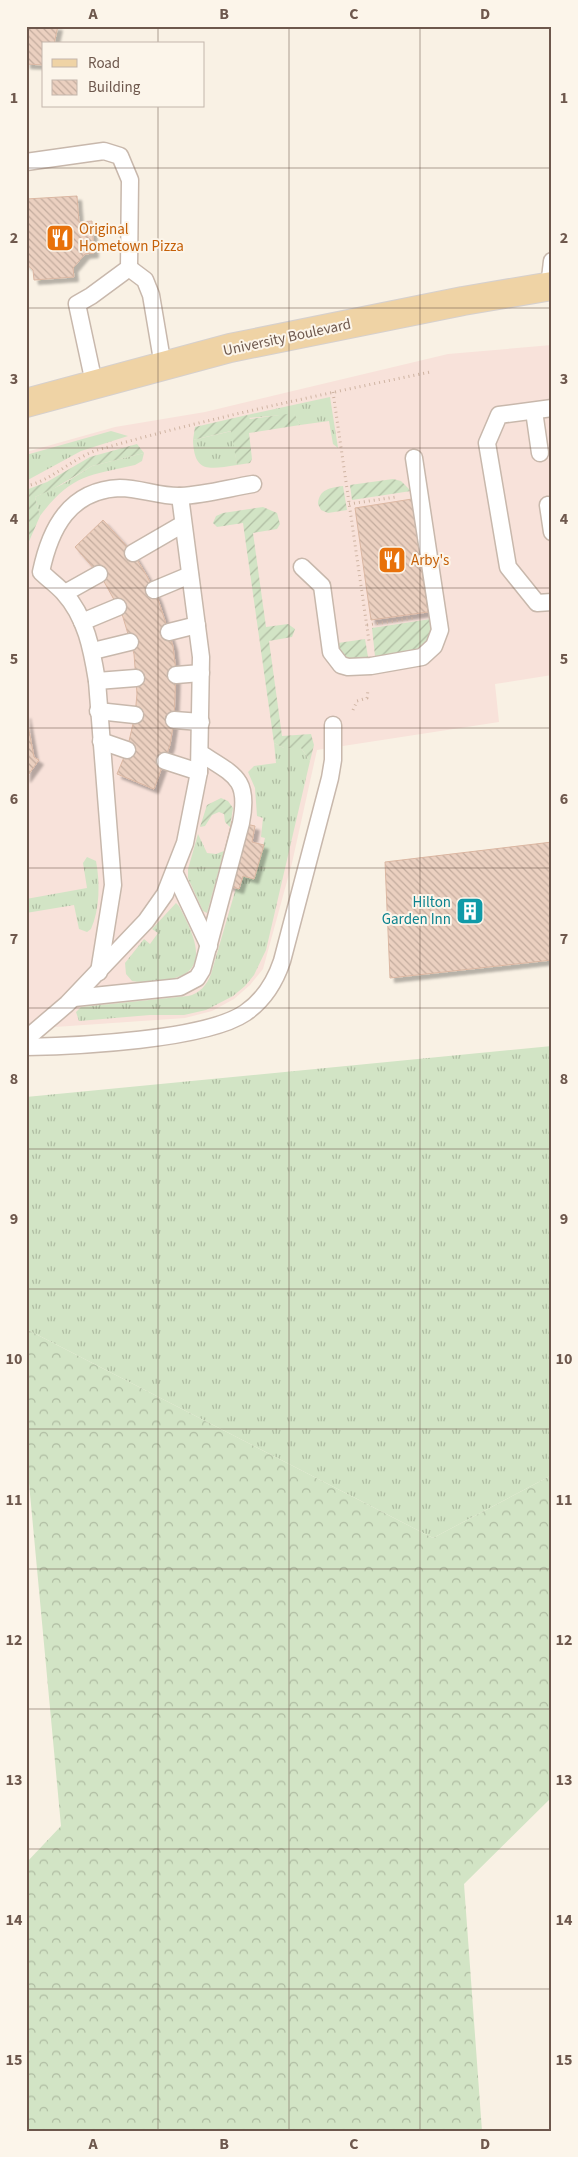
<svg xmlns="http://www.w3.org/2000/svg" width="578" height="2157" viewBox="0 0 578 2157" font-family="'Source Sans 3',sans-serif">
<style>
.commercial{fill:#f8e2da}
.grass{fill:url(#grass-tufts)}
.forest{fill:url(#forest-crowns)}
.garden{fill:url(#garden-furrows)}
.building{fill:url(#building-back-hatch);stroke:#dbb7a2;filter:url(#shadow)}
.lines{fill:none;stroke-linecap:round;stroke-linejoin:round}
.service-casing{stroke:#c8b8ac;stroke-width:19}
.primary-casing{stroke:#d6d0cd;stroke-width:30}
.path{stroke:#cfb4a3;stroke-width:3;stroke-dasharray:1 4;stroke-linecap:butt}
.service{stroke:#fff;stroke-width:16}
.primary{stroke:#efd3a5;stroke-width:28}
.grid{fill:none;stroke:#6e584d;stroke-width:1;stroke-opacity:0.55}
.labels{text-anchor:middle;stroke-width:4;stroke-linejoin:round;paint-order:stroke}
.food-label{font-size:15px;fill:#c56008;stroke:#fcf5ea;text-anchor:start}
.street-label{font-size:15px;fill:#6e584d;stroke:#fcf5ea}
.culture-label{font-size:15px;fill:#0d838f;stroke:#fcf5ea;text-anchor:end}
.neatline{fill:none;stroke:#6e584d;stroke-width:2}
.grid-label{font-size:16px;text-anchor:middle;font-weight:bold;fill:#6e584d}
</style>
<defs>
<pattern id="grass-tufts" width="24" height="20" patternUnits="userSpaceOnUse" patternTransform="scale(1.25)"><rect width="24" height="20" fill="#d2e4c5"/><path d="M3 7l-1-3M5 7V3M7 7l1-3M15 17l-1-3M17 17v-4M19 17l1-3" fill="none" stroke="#afbca2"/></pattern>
<pattern id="forest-crowns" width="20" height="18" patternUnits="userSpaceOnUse" patternTransform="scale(1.25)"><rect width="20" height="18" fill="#d2e4c5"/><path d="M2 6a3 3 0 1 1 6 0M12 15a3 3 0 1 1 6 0" fill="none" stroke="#afbca2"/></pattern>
<pattern id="garden-furrows" width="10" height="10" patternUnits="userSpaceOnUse" patternTransform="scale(1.25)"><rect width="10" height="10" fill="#d2e4c5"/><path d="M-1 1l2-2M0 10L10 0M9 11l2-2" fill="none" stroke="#afbca2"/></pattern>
<pattern id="building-back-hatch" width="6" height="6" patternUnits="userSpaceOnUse" patternTransform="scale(1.25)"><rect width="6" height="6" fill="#ebd0c0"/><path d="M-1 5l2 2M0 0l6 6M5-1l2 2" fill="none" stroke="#c3ac9e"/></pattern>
<filter id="shadow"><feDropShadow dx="4.5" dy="4.5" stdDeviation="1" flood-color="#0004"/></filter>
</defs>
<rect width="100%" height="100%" fill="#f9f1e4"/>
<!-- commercial -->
<polygon class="commercial" points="552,345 552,675 495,684 499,722 317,750 292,863 263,969 250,985 234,999 212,1011 185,1018 26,1029 26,452 115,427 205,412 448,354"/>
<!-- grass -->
<g class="grass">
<polygon points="330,397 338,448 333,444 329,421 300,425 294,414 248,418 247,415"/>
<polygon points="111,431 128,436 81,451 26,481 26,455"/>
<path d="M232 431 237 465C210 469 194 474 193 440Z"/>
<path d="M144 453 142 461 135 465C87 476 71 475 40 516L35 497 63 484 92 466Z"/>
<path d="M274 743 284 748H301L310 761 266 950 254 975 245 986 233 996 206 1010 184 1015H150L79 1021 76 1012 81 1007 188 996C199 994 207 985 211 974L236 888 240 889 243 876 254 879 265 838 261 837 263 818 257 816 255 788 248 772 254 766 276 763Z"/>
<polygon points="198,834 207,853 216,854 224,851 207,913 203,911 188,878 188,869"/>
<path d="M87 857 96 861C100 882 100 909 91 929L87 932 79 929 74 905 26 913V899L87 888 83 863Z"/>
<path d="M176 903 179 906C194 935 215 975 163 980 153 981 142 983 132 981L126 974 125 963 144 939 150 944 158 933 152 929Z"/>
<polygon points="552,1046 552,1475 433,1538 26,1329 26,1097"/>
</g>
<!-- forest -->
<polygon class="forest" points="26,1329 433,1538 552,1475 552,1797 464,1884 482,2131 26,2131 26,1863 61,1826 26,1451"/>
<!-- garden -->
<g class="garden">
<polygon points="294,413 300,425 249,433 252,459 250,463 237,465 231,431 193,440 195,427 247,415 250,419"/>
<polygon points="137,444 144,453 92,466 53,489 35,497 40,516 27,546 26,490 47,482 90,457"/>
<polygon points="393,479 401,481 411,491 352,500 350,485"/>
<path d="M343 486 347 510 328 513 321 510 318 504C319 489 330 488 343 486Z"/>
<polygon points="263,507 277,513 280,524 277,529 253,533 266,627 288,624 295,629 292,637 269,641 282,736 311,734 314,745 310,761 301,748 284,748 274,743 243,523 217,527 213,523 216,516 223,513"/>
<path d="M431 619C434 656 403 652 375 656L372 628Z"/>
<polygon points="365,639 368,657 351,659 340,654 338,643"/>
<polygon points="221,798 228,801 233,808 230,827 225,822 224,814 219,812 212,815 205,826 200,827 207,805"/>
</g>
<!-- building -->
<g class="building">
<polygon points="26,26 58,26 54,44 44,44 44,65 26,64"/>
<polygon points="77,196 79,222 92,221 94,253 85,254 73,268 74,277 34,280 33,270 26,264 26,199"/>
<polygon points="412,499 428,612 371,620 355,508"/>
<polygon points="103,520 133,553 147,576 158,599 173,646 176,671 174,720 170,745 154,789 117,774 127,750 135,715 137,694 134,654 122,614 102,578 75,547"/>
<polygon points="26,714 34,757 39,760 26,778"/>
<polygon points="232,821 255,826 252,842 264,845 254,879 243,876 239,889 217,882"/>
<polygon points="552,842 552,960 390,978 385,862"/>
</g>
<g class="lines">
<defs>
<g id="service">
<polyline points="26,162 104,151 120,156 130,180 129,268 91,296 77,304 94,383"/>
<polyline points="129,268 145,280 151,295 163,366"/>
<polyline points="549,287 552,261"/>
<polyline points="552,408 499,415 487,443 508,567 537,603 552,602"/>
<polyline points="534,411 540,453"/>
<polyline points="548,505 552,532"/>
<polyline points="133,553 183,524"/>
<polyline points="302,567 322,586 331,652 341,665 348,667 371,666 422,657 434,646 440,630 414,458"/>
<polyline points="154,590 190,575"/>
<polyline points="65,593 99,574"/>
<polyline points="82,622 118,607"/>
<polyline points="169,632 197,625"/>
<polyline points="93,651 130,642"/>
<polyline points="176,675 201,673"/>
<polyline points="97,681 136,678"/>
<polyline points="98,711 135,715"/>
<polyline points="174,720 201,722"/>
<polyline points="101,741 127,750"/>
<polyline points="165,761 199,772"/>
<polyline points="175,874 209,946"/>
<path d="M99 972 113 885 97 681C92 650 86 617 64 593 57 585 48 579 41 572 50 529 69 490 120 488 140 488 161 497 181 496 205 495 229 488 253 484"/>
<path d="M74 998 180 987 197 978 202 970 241 823C250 778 234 775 200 753"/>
<polyline points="26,1039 67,1004 146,921 165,894 185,843 199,772 201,657 180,496"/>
<path d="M26 1047C77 1046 205 1040 245 1013 264 1000 275 982 282 961L330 778 333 760V725"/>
</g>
<polyline id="primary" points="26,403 230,348 463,301 552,286"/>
</defs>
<!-- service casing -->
<use href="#service" class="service-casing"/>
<!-- primary casing -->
<use href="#primary" class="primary-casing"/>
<!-- path -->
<g class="path">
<polyline points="333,392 369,641"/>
<path d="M26 486C52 481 74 456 101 449 209 418 319 395 430 372"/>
<polyline points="349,504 396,497"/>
<polyline points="367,625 414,618"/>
<polyline points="353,710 357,701 367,698 368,690"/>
</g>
<!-- service -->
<use href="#service" class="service"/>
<!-- primary -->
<use href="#primary" class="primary"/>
</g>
<!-- grid -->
<path class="grid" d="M158 26V44M289 26V2131M420 26V2131M158 106V2131M26 168H552M26 308H552M26 448H552M26 588H552M26 728H552M26 868H552M26 1008H552M26 1149H552M26 1289H552M26 1429H552M26 1569H552M26 1709H552M26 1849H552M26 1989H552"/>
<!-- icons -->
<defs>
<symbol id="restaurant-square" viewBox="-11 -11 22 22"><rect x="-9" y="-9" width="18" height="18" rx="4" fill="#e8710a" stroke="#fcf5ea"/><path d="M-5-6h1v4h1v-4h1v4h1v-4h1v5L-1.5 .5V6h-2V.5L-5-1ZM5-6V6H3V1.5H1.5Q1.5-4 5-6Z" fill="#fff"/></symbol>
<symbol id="building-square" viewBox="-11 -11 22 22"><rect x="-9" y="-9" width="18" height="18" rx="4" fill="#0f9aa8" stroke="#fcf5ea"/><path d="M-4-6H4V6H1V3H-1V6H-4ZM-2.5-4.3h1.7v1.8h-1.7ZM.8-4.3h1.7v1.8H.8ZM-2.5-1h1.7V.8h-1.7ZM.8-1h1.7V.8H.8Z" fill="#fff"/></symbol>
</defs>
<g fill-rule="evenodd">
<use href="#restaurant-square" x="44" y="222" width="32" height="32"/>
<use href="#restaurant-square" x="376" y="544" width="32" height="32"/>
<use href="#building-square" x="454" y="895" width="32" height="32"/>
</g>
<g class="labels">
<!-- food labels -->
<g class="food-label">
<text x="79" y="234">Original<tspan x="79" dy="17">Hometown Pizza</tspan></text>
<text x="411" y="565">Arby's</text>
</g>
<!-- street labels -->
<g class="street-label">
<text transform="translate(287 337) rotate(-12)" y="5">University Boulevard</text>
</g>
<!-- culture labels -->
<g class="culture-label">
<text x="451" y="907">Hilton<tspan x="451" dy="17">Garden Inn</tspan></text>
</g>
</g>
<!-- border -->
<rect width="578" height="2157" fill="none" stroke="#fcf5ea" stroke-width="55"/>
<!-- legend -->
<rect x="42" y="42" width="162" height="65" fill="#fcf5ea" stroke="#c3b6ab"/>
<rect x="52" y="59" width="25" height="8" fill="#efd3a5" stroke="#c3b6ab"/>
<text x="88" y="68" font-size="15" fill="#6e584d">Road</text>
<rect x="52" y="80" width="25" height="15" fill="url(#building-back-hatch)" stroke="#c3b6ab"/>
<text x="88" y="92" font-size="15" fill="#6e584d">Building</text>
<rect x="28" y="28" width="522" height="2102" class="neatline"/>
<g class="grid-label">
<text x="93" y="19">A</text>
<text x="224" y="19">B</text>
<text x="354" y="19">C</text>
<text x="485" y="19">D</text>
<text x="14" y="103">1</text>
<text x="564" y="103">1</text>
<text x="14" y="243">2</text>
<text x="564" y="243">2</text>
<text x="14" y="384">3</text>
<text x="564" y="384">3</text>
<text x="14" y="524">4</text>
<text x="564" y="524">4</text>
<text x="14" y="664">5</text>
<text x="564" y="664">5</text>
<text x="14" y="804">6</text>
<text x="564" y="804">6</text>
<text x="14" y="944">7</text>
<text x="564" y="944">7</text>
<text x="14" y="1084">8</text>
<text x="564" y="1084">8</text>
<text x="14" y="1224">9</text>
<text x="564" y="1224">9</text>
<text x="14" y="1364">10</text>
<text x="564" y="1364">10</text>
<text x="14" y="1505">11</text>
<text x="564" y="1505">11</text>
<text x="14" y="1645">12</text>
<text x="564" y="1645">12</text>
<text x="14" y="1785">13</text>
<text x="564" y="1785">13</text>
<text x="14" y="1925">14</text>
<text x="564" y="1925">14</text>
<text x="14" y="2065">15</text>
<text x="564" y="2065">15</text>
<text x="93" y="2149">A</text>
<text x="224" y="2149">B</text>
<text x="354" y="2149">C</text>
<text x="485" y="2149">D</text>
</g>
</svg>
